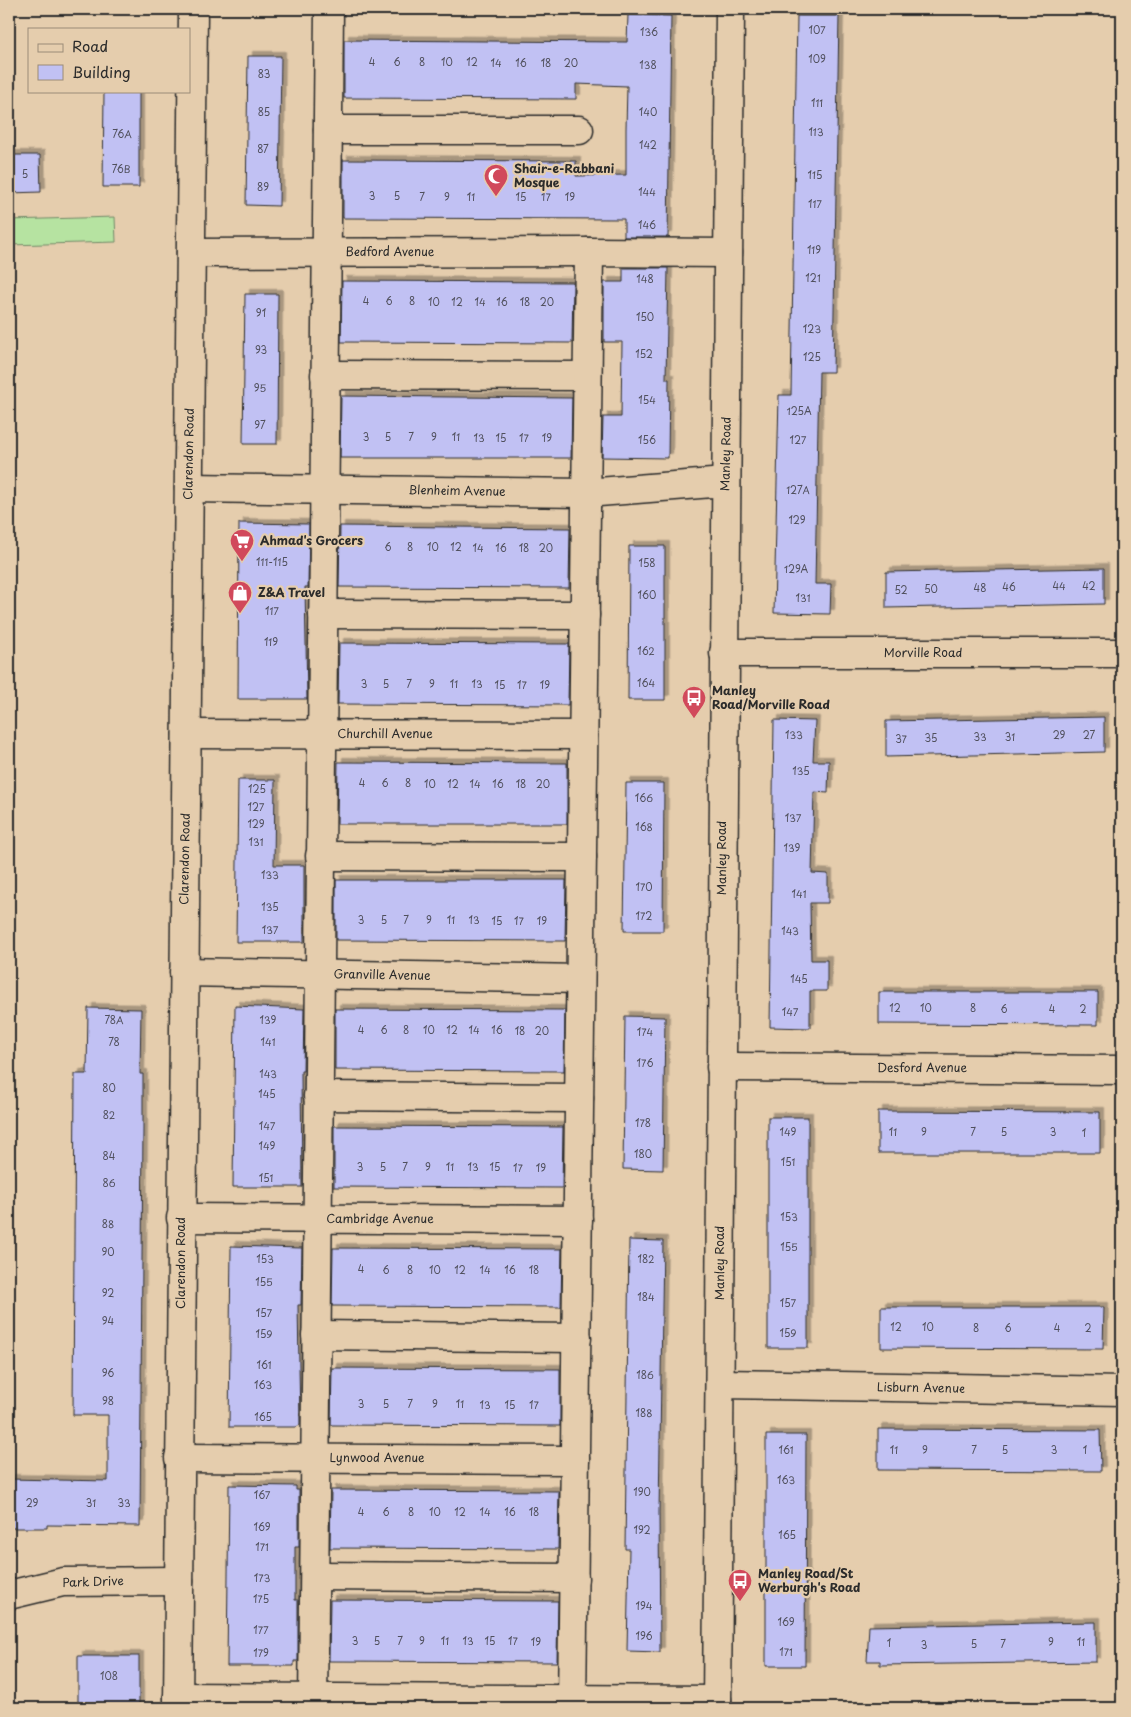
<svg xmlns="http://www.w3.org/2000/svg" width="1131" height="1717" viewBox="0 0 1131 1717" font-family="'Playpen Sans',sans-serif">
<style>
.green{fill:#b6e3a1;stroke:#708766}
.building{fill:#c1c1f3;stroke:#2b2b2b;filter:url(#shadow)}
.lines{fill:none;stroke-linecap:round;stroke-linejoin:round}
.minor-casing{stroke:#2b2b2b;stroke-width:31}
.minor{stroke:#e5cdad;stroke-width:28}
.labels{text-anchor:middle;stroke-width:4.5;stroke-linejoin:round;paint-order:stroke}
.number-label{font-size:10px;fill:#50505d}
.poi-label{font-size:12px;font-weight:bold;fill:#2b2b2b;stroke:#e5cdad;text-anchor:start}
.street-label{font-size:12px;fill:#2b2b2b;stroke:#e5cdad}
</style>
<defs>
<filter id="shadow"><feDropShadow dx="4.5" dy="-4.5" stdDeviation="0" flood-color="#0004"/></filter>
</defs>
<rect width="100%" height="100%" fill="#e5cdad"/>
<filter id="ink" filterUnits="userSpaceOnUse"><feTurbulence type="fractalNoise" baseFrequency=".02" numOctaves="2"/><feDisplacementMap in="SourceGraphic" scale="10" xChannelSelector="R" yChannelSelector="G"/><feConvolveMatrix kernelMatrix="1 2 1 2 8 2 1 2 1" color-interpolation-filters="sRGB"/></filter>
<g filter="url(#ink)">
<!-- green -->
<polygon class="green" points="115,217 116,242 9,245 9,220"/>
<!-- building -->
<g class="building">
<polygon points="628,15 671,16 668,237 624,237 624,219 343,218 343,160 576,161 576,176 626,175 626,129 627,86 576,84 576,99 344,98 344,40 627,42"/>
<polygon points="797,16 839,16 833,372 819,372 815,584 831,584 830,614 774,613 779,395 791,395"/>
<polygon points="248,56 281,56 279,206 246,205"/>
<polygon points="104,91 139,91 139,187 103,187"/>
<polygon points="9,155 40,155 41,192 9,193"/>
<polygon points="623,268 668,268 666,379 669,379 668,458 602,457 603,417 621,417 622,342 604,342 604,282 623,282"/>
<polygon points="342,281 573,282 572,343 341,342"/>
<polygon points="245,294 278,294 277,444 243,444"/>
<polygon points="341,396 572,398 571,458 340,458"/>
<polygon points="239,523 309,524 308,587 305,587 307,699 238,699"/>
<polygon points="340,526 570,528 569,588 339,587"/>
<polygon points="629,546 665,546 665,700 628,700"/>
<polygon points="1104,568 1104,604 886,608 886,572"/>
<polygon points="339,643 569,644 568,705 338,704"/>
<polygon points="1104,717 1104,752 886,757 886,721"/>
<polygon points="774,720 815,721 813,761 829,761 828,793 814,792 812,873 828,874 828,903 810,903 811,960 827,960 827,991 810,991 810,1028 770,1027"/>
<polygon points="338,762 567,763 567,824 337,824"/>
<polygon points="238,780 275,780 274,865 304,865 304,942 236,942"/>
<polygon points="626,783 664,783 663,931 624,931"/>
<polygon points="336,880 566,880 565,941 336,940"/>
<polygon points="879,992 1098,992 1098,1025 879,1024"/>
<polygon points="235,1006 304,1009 303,1071 301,1071 302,1187 233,1187"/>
<polygon points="88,1008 141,1009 140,1074 143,1074 143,1129 140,1526 47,1525 47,1528 9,1528 9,1479 108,1481 108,1415 73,1415 75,1074 87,1074"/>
<polygon points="335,1009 565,1010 564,1071 335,1070"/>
<polygon points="625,1016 665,1017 663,1170 623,1169"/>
<polygon points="878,1111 1100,1112 1100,1153 878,1153"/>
<rect x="768" y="1117" width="40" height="231"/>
<polygon points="334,1126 563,1127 562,1188 334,1187"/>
<polygon points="629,1240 663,1241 659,1512 660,1652 627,1651 629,1549 625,1549"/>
<polygon points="231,1246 302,1248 301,1305 298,1305 300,1425 296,1427 229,1427"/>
<polygon points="333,1248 562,1249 561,1307 332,1306"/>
<polygon points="881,1307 1104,1307 1103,1349 881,1348"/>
<polygon points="332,1368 560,1369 560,1426 331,1425"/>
<polygon points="878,1429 1100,1430 1101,1471 878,1470"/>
<polygon points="766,1435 806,1435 805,1666 766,1666"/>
<polygon points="229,1485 296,1486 296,1490 299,1490 299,1547 295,1547 295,1600 298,1600 298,1661 294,1661 294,1666 227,1666"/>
<polygon points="331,1490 559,1491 558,1549 330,1548"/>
<polygon points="330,1600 558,1601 557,1662 329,1661"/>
<polygon points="1096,1622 1096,1662 880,1665 880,1661 867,1661 869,1626"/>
<rect x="78" y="1656" width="61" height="52"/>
</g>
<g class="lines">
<defs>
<g id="minor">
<polyline points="328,130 579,130"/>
<polyline points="191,253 589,252"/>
<polyline points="325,375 587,376"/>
<polyline points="189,488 586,493 725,482"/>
<polyline points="323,614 585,615"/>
<polyline points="724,653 1122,653"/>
<polyline points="187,734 583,735"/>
<polyline points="320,856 582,857"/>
<polyline points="184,972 580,979"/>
<polyline points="721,1067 1122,1070"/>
<polyline points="318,1096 579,1098"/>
<polyline points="181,1218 578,1220"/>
<polyline points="316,1335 577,1338"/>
<polyline points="720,1384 1122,1391"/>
<polyline points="179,1458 575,1460"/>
<polyline points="315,1576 574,1578"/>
<polyline points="9,1595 63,1582 179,1581"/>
<polyline points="178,1697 717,1700"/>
<polyline points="178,1708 193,9"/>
<polyline points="313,1708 329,9"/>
<polyline points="572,1708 589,252 728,253"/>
<polyline points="717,1708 730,9"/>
</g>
</defs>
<!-- minor casing -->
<use href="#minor" class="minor-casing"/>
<!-- minor -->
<use href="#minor" class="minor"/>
</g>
</g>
<!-- icons -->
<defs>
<symbol id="mosque-pin" viewBox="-11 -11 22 30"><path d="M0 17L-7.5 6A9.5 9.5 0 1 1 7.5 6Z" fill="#d1495b" stroke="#e5cdad"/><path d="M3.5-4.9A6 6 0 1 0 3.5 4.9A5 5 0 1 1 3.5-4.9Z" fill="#fff"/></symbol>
<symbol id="supermarket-pin" viewBox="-11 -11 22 30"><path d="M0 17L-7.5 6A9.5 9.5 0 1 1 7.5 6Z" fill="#d1495b" stroke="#e5cdad"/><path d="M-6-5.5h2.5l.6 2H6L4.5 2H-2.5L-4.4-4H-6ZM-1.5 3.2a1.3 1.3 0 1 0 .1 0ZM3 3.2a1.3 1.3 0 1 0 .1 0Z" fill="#fff"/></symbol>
<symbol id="shop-pin" viewBox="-11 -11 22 30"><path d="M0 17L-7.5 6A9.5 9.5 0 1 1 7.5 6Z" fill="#d1495b" stroke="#e5cdad"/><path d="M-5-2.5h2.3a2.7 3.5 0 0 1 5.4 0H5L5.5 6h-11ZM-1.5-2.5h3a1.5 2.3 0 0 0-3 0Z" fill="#fff"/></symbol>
<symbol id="bus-pin" viewBox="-11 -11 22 30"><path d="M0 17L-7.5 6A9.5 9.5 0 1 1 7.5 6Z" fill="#d1495b" stroke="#e5cdad"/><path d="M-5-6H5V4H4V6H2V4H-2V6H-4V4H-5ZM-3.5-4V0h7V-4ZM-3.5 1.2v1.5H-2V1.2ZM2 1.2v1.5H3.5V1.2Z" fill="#fff"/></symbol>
</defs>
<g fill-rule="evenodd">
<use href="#mosque-pin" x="482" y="162" width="28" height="38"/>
<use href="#supermarket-pin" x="228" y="527" width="28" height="38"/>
<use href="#shop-pin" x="226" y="579" width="28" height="38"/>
<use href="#bus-pin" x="680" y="684" width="28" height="38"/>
<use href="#bus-pin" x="726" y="1567" width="28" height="38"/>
</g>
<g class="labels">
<!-- number labels -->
<g class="number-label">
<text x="817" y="34">107</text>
<text x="649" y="36">136</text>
<text x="817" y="63">109</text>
<text x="372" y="66">4</text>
<text x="397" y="66">6</text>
<text x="422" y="66">8</text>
<text x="447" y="66">10</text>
<text x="472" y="66">12</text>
<text x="496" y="67">14</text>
<text x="521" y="67">16</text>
<text x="546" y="67">18</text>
<text x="571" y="67">20</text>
<text x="648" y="69">138</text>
<text x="264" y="78">83</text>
<text x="817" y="107">111</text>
<text x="264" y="116">85</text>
<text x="648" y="116">140</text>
<text x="816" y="136">113</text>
<text x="122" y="138">76A</text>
<text x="648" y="149">142</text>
<text x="263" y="153">87</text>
<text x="121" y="173">76B</text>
<text x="25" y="178">5</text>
<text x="815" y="179">115</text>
<text x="263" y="191">89</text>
<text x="647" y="196">144</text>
<text x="372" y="200">3</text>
<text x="397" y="200">5</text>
<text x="422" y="201">7</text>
<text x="447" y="201">9</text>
<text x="471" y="201">11</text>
<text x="521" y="201">15</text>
<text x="546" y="201">17</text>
<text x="570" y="201">19</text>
<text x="815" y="208">117</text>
<text x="647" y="229">146</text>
<text x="814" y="254">119</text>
<text x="813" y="282">121</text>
<text x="645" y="283">148</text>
<text x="366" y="305">4</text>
<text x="389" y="305">6</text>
<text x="412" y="305">8</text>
<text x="434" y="306">10</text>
<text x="457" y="306">12</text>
<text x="480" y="306">14</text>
<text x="502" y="306">16</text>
<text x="525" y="306">18</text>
<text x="547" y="306">20</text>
<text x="261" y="317">91</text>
<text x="645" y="321">150</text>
<text x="812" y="333">123</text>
<text x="261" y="354">93</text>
<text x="644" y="358">152</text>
<text x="812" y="361">125</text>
<text x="260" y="392">95</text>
<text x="647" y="404">154</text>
<text x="799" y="415">125A</text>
<text x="260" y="429">97</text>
<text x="366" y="441">3</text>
<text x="388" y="441">5</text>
<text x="411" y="441">7</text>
<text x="434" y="441">9</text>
<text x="456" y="441">11</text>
<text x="479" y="442">13</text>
<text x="501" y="442">15</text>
<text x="524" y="442">17</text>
<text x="547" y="442">19</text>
<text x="647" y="444">156</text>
<text x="798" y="444">127</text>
<text x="798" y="494">127A</text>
<text x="797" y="524">129</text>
<text x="388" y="551">6</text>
<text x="410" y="551">8</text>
<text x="433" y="551">10</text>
<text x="456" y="551">12</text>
<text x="478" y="552">14</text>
<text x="501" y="552">16</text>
<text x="524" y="552">18</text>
<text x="546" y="552">20</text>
<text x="272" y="566">111-115</text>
<text x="647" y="567">158</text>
<text x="796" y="573">129A</text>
<text x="1059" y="590">44</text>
<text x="1089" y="590">42</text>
<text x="1009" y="591">46</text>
<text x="980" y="592">48</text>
<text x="931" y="593">50</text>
<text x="901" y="594">52</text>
<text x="647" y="599">160</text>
<text x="803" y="602">131</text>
<text x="272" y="615">117</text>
<text x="271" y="646">119</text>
<text x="646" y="655">162</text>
<text x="646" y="687">164</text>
<text x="364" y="688">3</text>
<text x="386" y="688">5</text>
<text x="409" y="688">7</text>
<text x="432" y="688">9</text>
<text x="454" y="688">11</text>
<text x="477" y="688">13</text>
<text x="500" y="689">15</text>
<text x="522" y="689">17</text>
<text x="545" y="689">19</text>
<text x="794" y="739">133</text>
<text x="1059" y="739">29</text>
<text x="1089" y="739">27</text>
<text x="980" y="741">33</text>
<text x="1010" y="741">31</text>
<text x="931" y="742">35</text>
<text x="901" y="743">37</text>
<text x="801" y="775">135</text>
<text x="362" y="787">4</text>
<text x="385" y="787">6</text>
<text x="408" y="787">8</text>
<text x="430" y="788">10</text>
<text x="453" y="788">12</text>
<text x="475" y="788">14</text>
<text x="498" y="788">16</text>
<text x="521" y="788">18</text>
<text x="543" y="788">20</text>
<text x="257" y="793">125</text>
<text x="644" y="802">166</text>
<text x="256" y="811">127</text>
<text x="793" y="822">137</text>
<text x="256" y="828">129</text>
<text x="644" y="831">168</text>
<text x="256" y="846">131</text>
<text x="792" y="852">139</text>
<text x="270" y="879">133</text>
<text x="644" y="891">170</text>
<text x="799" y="898">141</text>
<text x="270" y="911">135</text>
<text x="644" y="920">172</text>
<text x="361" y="924">3</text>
<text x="384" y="924">5</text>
<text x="406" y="924">7</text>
<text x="429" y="924">9</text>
<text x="451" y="924">11</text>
<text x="474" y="924">13</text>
<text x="497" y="925">15</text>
<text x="519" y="925">17</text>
<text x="542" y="925">19</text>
<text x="270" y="934">137</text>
<text x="790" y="935">143</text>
<text x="799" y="983">145</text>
<text x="895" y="1012">12</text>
<text x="926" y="1012">10</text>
<text x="973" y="1012">8</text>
<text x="1004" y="1013">6</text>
<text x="1052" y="1013">4</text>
<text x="1083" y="1013">2</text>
<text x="790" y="1016">147</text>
<text x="114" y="1024">78A</text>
<text x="268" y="1024">139</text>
<text x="361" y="1034">4</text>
<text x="384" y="1034">6</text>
<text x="406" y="1034">8</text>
<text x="429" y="1034">10</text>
<text x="452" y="1034">12</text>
<text x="474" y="1034">14</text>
<text x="497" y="1034">16</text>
<text x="520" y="1035">18</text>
<text x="542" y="1035">20</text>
<text x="645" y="1036">174</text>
<text x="114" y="1046">78</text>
<text x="268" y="1046">141</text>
<text x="645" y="1067">176</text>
<text x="268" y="1078">143</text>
<text x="109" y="1092">80</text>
<text x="267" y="1098">145</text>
<text x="109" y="1119">82</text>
<text x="643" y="1127">178</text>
<text x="267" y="1130">147</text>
<text x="788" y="1136">149</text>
<text x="893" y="1136">11</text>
<text x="924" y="1136">9</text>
<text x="973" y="1136">7</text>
<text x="1004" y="1136">5</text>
<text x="1053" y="1136">3</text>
<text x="1084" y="1137">1</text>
<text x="267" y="1150">149</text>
<text x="643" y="1158">180</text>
<text x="109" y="1160">84</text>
<text x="788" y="1166">151</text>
<text x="360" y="1171">3</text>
<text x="383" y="1171">5</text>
<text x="405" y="1171">7</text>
<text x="428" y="1171">9</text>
<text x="450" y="1171">11</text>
<text x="473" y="1171">13</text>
<text x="495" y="1171">15</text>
<text x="518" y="1172">17</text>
<text x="541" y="1172">19</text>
<text x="266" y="1182">151</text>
<text x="109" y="1187">86</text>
<text x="789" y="1221">153</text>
<text x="108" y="1228">88</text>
<text x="789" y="1251">155</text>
<text x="108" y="1256">90</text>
<text x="265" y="1263">153</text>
<text x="646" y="1263">182</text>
<text x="361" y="1273">4</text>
<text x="386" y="1274">6</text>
<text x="410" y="1274">8</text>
<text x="435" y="1274">10</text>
<text x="460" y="1274">12</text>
<text x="485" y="1274">14</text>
<text x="510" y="1274">16</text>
<text x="534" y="1274">18</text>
<text x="264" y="1286">155</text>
<text x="108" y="1297">92</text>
<text x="646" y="1301">184</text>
<text x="788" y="1307">157</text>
<text x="264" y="1317">157</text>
<text x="108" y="1325">94</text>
<text x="896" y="1331">12</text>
<text x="928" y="1331">10</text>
<text x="976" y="1332">8</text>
<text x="1008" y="1332">6</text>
<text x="1057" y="1332">4</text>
<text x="1088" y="1332">2</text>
<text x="788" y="1337">159</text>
<text x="264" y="1338">159</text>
<text x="264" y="1369">161</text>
<text x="108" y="1377">96</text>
<text x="645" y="1379">186</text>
<text x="263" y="1389">163</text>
<text x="108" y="1405">98</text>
<text x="361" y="1408">3</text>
<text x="386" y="1408">5</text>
<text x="410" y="1408">7</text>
<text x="435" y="1408">9</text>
<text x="460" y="1408">11</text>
<text x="485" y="1409">13</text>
<text x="510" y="1409">15</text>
<text x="534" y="1409">17</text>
<text x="644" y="1417">188</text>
<text x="263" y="1421">165</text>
<text x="786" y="1454">161</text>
<text x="894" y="1454">11</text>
<text x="925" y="1454">9</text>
<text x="974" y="1454">7</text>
<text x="1005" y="1454">5</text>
<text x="1054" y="1454">3</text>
<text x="1085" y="1454">1</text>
<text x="786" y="1484">163</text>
<text x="642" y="1496">190</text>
<text x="262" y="1499">167</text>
<text x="32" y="1507">29</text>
<text x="91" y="1507">31</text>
<text x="124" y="1507">33</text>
<text x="361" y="1516">4</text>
<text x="386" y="1516">6</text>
<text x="411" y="1516">8</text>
<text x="435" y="1516">10</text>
<text x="460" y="1516">12</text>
<text x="485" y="1516">14</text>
<text x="510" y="1516">16</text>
<text x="534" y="1516">18</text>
<text x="262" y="1531">169</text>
<text x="642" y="1534">192</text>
<text x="787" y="1539">165</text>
<text x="262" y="1551">171</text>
<text x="262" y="1582">173</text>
<text x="261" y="1603">175</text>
<text x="644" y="1610">194</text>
<text x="786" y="1626">169</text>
<text x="261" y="1634">177</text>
<text x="644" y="1640">196</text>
<text x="355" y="1645">3</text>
<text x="377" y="1645">5</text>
<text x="400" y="1645">7</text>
<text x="422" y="1645">9</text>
<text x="445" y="1645">11</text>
<text x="468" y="1645">13</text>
<text x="490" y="1645">15</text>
<text x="513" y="1645">17</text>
<text x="536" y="1646">19</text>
<text x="1051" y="1646">9</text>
<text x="1081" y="1646">11</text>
<text x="889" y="1647">1</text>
<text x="974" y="1648">5</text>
<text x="1003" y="1648">7</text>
<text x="924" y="1649">3</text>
<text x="786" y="1656">171</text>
<text x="261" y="1657">179</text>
<text x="109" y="1680">108</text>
</g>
<!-- poi labels -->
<g class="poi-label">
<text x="514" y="173">Shair-e-Rabbani<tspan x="514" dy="14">Mosque</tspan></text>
<text x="260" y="545">Ahmad's Grocers</text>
<text x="258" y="597">Z&amp;A Travel</text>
<text x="712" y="695">Manley<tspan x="712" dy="14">Road/Morville Road</tspan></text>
<text x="758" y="1578">Manley Road/St<tspan x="758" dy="14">Werburgh's Road</tspan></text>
</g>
<!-- street labels -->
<g class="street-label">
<text x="390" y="256">Bedford Avenue</text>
<text transform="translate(189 454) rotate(-89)" y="4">Clarendon Road</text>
<text transform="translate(726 454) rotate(-89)" y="4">Manley Road</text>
<text transform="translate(457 491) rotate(1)" y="4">Blenheim Avenue</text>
<text x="923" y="657">Morville Road</text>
<text x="385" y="738">Churchill Avenue</text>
<text transform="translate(722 858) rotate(-90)" y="4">Manley Road</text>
<text transform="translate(185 859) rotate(-89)" y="4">Clarendon Road</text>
<text transform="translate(382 975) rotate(1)" y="4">Granville Avenue</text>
<text x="922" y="1072">Desford Avenue</text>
<text x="380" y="1223">Cambridge Avenue</text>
<text transform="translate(181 1263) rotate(-90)" y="4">Clarendon Road</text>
<text transform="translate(720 1263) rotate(-90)" y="4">Manley Road</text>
<text transform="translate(921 1388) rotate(1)" y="4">Lisburn Avenue</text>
<text x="377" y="1462">Lynwood Avenue</text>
<text transform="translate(93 1582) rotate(-2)" y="4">Park Drive</text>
</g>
</g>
<!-- margin -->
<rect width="1131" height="1717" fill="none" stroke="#e5cdad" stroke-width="30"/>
<rect x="15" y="15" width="1101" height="1687" fill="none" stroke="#2b2b2b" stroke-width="2" filter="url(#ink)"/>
<!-- legend -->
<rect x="28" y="28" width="162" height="65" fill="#e5cdad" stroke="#9b8c79"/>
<rect x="38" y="44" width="25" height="8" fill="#e5cdad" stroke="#9b8c79"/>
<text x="72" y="52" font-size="15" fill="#2b2b2b">Road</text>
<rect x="38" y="65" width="25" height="15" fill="#c1c1f3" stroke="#9b8c79"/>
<text x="72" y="78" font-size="15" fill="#2b2b2b">Building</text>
</svg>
